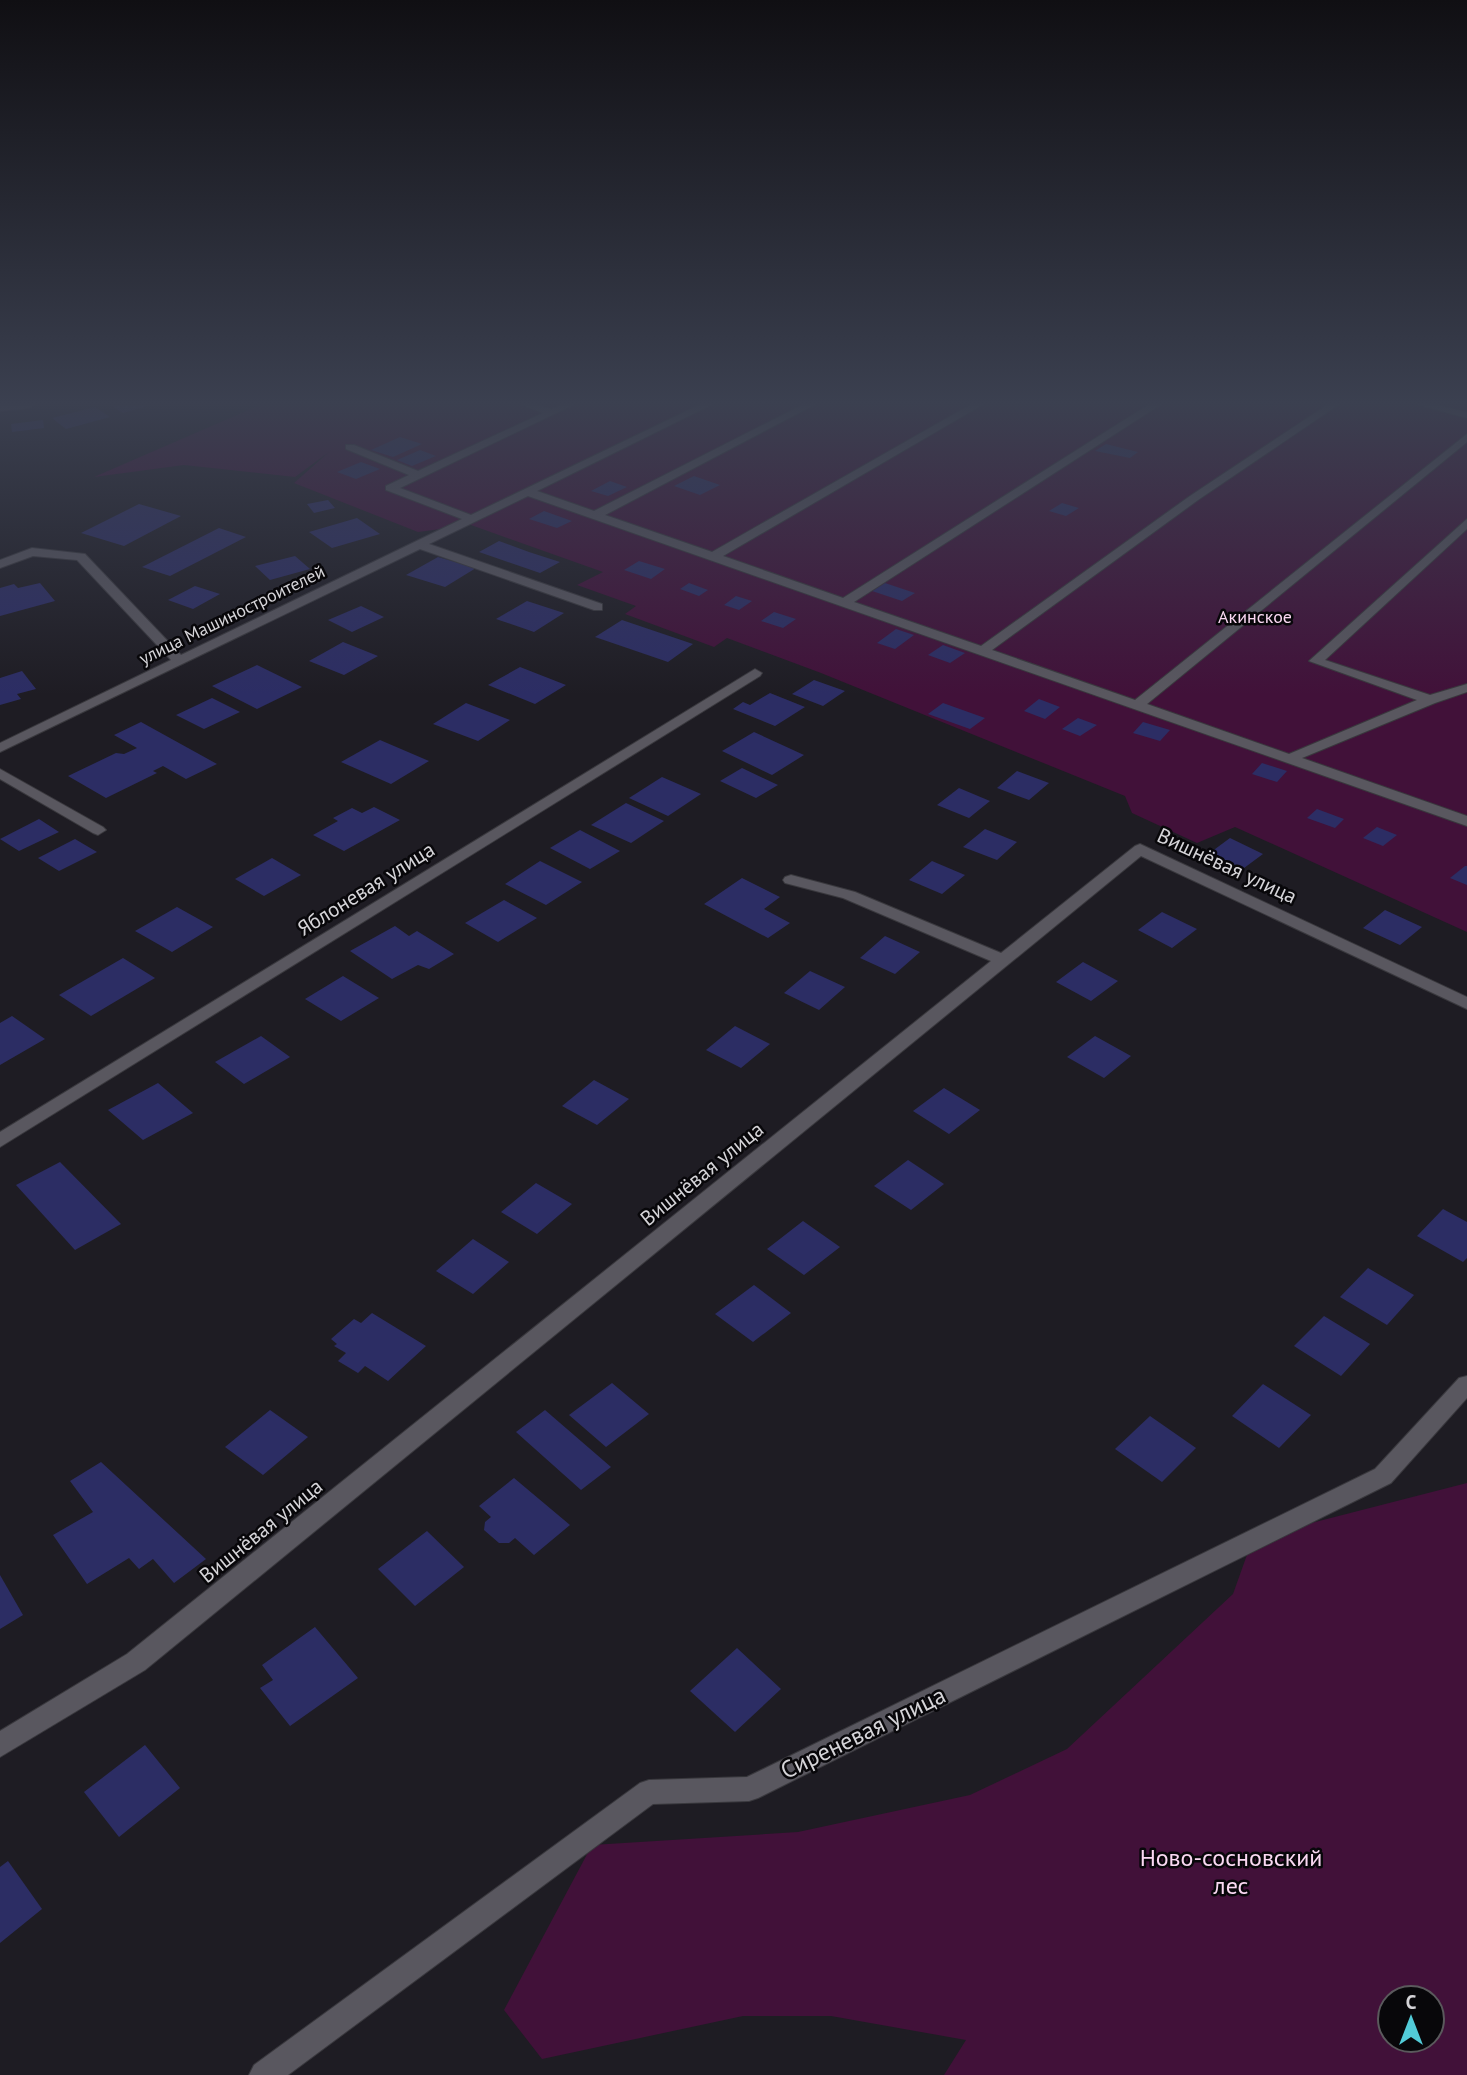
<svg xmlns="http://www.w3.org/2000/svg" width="1467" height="2075" viewBox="0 0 1467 2075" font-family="'PT Sans',sans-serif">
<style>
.green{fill:#411139;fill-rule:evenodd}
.building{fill:#2c2d64}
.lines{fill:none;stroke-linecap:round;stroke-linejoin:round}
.minor-casing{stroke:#39383d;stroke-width:2}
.minor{fill:#59575f;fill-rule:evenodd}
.labels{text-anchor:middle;stroke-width:5;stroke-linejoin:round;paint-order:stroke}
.far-street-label{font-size:18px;fill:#d5d4d8;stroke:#08070a}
.far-park-label{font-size:18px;fill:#fad8f2;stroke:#08070a}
.street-label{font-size:21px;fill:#d5d4d8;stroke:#08070a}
.near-street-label{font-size:24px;fill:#d5d4d8;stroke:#08070a}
.near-park-label{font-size:24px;fill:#fad8f2;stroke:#08070a}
</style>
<rect width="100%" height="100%" fill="#1e1c23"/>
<!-- green -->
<g class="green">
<polygon points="260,405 1467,405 1467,932 1235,827 1197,843 1132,813 1125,796 821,673 727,638 714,647 625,614 636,606 577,585 603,572 471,525 418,532 294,483 329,452 295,477 184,465 94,477"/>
<path d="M1467 1483V2075H944L966 2040 831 2016H743L542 2059 504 2010 592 1845 798 1832 970 1795 1067 1749 1233 1594 1253 1538ZM1390 1998H1432V2040H1390Z"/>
</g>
<!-- building -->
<g class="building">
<polygon points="110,405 151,405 123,413"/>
<polygon points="95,407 110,417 66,429 52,418"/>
<polygon points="43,420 44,428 12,432 11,424"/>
<polygon points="400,437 422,444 393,457 371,450"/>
<polygon points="1106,444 1138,452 1130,458 1095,451"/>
<polygon points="420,450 436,456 412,466 397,460"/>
<polygon points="361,462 380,469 356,479 337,472"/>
<polygon points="694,476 720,485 700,495 674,486"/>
<polygon points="610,481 627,487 608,496 591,491"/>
<polygon points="328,500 335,508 314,513 307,504"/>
<polygon points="1062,503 1079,508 1066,516 1049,511"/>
<polygon points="139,504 181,516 124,546 81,533"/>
<polygon points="544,511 572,521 557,528 529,519"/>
<polygon points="357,518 380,534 332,548 309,532"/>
<polygon points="219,528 246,537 170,576 142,567"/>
<polygon points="499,541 529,552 560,562 540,573 479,552"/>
<polygon points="295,556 310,569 270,580 255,566"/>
<polygon points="438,557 476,568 445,587 406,575"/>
<polygon points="639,561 665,569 651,579 624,570"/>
<polygon points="40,583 55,601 0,616 0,588 14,584 18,588"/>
<polygon points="689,583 708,590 699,596 680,589"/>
<polygon points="885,583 915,593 902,601 872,591"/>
<polygon points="195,586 220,594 193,609 168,600"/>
<polygon points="736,596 752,601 739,610 724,605"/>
<polygon points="527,601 564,613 534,632 496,619"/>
<polygon points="361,606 384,617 352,632 328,620"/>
<polygon points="774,612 796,619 783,628 761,621"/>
<polygon points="622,620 693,644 668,662 595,637"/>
<polygon points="896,629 914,635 895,649 877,643"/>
<polygon points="343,642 378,656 344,675 309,661"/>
<polygon points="943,645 965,653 950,663 928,655"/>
<polygon points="257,665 302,687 257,709 212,686"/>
<polygon points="520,667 566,685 535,704 488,685"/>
<polygon points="22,671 36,689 17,694 21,699 0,705 0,678"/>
<polygon points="814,680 845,691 823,706 792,694"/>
<polygon points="770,693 805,707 775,726 733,709 743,702 750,705"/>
<polygon points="212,698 240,712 204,729 176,715"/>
<polygon points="1039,699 1060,707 1045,719 1024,711"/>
<polygon points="466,703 510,720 478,741 433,724"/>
<polygon points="943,703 985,718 970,729 928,714"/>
<polygon points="1078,718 1097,725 1080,736 1062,729"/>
<polygon points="141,722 217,764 186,779 163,766 153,771 157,773 106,798 68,776 116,753 124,754 137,748 114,735"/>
<polygon points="1143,722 1170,730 1160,741 1133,733"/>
<polygon points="754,732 804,755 772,775 722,751"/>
<polygon points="380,740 429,761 391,784 341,762"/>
<polygon points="1262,763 1287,771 1277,782 1252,774"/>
<polygon points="742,768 778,785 756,798 720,781"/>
<polygon points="1017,771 1049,783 1029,800 997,788"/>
<polygon points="662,777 701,794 668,816 629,798"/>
<polygon points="959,788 990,801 969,818 937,805"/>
<polygon points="626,803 664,821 631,843 591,825"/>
<polygon points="374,807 400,820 344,851 313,835 338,821 333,818 352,808 362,813"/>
<polygon points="1317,809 1344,819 1335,828 1307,818"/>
<polygon points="39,819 59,832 19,851 0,839"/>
<polygon points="1377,827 1397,835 1383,846 1363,838"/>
<polygon points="985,829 1017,842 997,860 963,847"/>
<polygon points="580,830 620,851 590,869 550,848"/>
<polygon points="1230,838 1263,854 1240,871 1207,855"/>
<polygon points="75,839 97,852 59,871 38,858"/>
<polygon points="272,858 301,875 264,896 235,879"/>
<polygon points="540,861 582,882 546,905 505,884"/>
<polygon points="932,861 965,875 942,894 909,880"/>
<polygon points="1465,866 1467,866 1467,885 1450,878"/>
<polygon points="742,878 780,897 764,909 790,923 768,938 704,904"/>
<polygon points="504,900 537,918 498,942 465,923"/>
<polygon points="177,907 213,927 172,952 135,931"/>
<polygon points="1385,910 1422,927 1400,945 1363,928"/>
<polygon points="1162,912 1197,929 1172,948 1138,930"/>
<polygon points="395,926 409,936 417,931 454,954 429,969 418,965 392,979 350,951"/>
<polygon points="885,936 920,952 895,974 860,958"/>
<polygon points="123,958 155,978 91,1016 59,995"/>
<polygon points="1083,962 1118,981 1091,1001 1056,982"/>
<polygon points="810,971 845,987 819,1010 784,993"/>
<polygon points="343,976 379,998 341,1021 305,999"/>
<polygon points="12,1016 45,1039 0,1065 0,1023"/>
<polygon points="735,1026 770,1044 741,1068 706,1050"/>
<polygon points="261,1036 290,1057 244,1084 215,1062"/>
<polygon points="1095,1036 1131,1056 1104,1078 1067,1057"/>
<polygon points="594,1080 629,1099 597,1125 562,1106"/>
<polygon points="158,1083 193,1113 143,1140 108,1110"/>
<polygon points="944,1088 980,1110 949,1134 913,1111"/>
<polygon points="908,1160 944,1184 911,1210 874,1186"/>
<polygon points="60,1162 121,1224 75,1250 16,1185"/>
<polygon points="536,1183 572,1204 537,1234 501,1212"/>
<polygon points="1443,1209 1467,1222 1467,1258 1463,1262 1417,1236"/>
<polygon points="803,1221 840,1247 804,1275 767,1249"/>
<polygon points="473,1239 509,1262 473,1294 436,1271"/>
<polygon points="1368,1268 1414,1295 1387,1325 1340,1297"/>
<polygon points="754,1285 791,1313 753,1342 715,1314"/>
<polygon points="372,1313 426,1346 388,1381 365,1366 358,1373 338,1361 346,1353 334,1346 337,1344 331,1339 354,1319 361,1323"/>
<polygon points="1324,1316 1370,1344 1341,1376 1294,1346"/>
<polygon points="612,1383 649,1414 606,1447 569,1415"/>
<polygon points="1263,1384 1311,1415 1279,1448 1232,1416"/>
<polygon points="270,1410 308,1437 263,1475 225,1447"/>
<polygon points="545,1410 611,1467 581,1490 516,1432"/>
<polygon points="1150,1416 1196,1448 1162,1482 1115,1449"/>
<polygon points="101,1462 206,1559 174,1583 153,1559 139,1569 129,1558 87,1584 53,1535 93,1512 70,1481"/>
<polygon points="514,1478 570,1525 534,1555 515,1538 509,1543 499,1543 484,1530 485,1522 491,1517 479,1506"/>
<polygon points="427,1531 464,1567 415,1606 378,1569"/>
<polygon points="0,1575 23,1615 0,1629"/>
<polygon points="315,1627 358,1678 290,1726 260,1688 273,1680 262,1665"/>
<polygon points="737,1648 781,1689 735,1732 690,1691"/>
<polygon points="145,1745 180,1788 119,1837 84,1792"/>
<polygon points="8,1861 42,1909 0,1943 0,1867"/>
</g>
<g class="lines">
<defs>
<g id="minor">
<polygon points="0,405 34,405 29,408 0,411"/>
<polygon points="522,405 537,405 552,409 560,405 573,405 400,488 471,515 699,405 711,405 537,491 594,511 802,405 814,405 605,515 712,552 970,405 982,405 723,556 843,598 1148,405 1160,405 854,602 981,646 1190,496 1327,405 1338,405 1198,500 992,650 1135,700 1467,434 1467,442 1147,704 1289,754 1417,700 1309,661 1467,519 1467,529 1325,660 1430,695 1467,684 1467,692 1435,703 1302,758 1467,816 1467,826 528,496 429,544 602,604 602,610 594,610 420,549 0,752 0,743 171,660 77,560 33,556 0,568 0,560 32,548 85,554 181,655 462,519 386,490 386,486 409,475 346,449 346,445 354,445 418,471 543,413"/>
<polygon points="1419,405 1436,405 1467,412 1467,418"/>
<polygon points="755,669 762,673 760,676 0,1147 0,1132"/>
<polygon points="0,769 103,827 106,830 98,835 93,833 0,779"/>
<polygon points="1140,844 1467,997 1467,1009 1141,856 145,1670 0,1757 0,1731 127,1654 991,961 843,898 785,883 783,880 785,877 791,875 855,892 1001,953 1135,846"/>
<polygon points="1467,1376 1467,1398 1391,1483 758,1798 749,1801 653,1804 288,2075 249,2075 254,2065 640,1783 649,1780 747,1777 1375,1469 1459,1378"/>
</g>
</defs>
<!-- minor casing -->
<use href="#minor" class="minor-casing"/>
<!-- minor -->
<use href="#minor" class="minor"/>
</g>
<!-- sky -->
<linearGradient id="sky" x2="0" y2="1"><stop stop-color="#100f13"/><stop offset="0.58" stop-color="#3b4050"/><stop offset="1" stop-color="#3b4050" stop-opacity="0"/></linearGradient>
<rect width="1467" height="695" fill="url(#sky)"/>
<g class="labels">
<!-- far-street labels -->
<g class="far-street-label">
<text transform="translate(232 615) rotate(-26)" y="6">улица Машиностроителей</text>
</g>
<!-- far-park labels -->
<g class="far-park-label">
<text x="1255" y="623">Акинское</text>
</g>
<!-- street labels -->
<g class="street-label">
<text transform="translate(1227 866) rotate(25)" y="7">Вишнёвая улица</text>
<text transform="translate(366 889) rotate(-32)" y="7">Яблоневая улица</text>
<text transform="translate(702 1174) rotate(-39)" y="7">Вишнёвая улица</text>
<text transform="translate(261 1531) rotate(-39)" y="7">Вишнёвая улица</text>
</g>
<!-- near-street labels -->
<g class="near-street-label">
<text transform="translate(863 1733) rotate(-26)" y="8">Сиреневая улица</text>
</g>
<!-- near-park labels -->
<g class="near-park-label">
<text x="1231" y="1866">Ново-сосновский<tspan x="1231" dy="28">лес</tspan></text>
</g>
</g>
<!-- north arrow -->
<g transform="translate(1411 2019)"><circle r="33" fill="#08070a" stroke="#5a595c" stroke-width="2"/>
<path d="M0-5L12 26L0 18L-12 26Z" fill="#52cbd8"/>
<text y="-10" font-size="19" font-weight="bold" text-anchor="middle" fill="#d5d4d8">С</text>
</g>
</svg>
